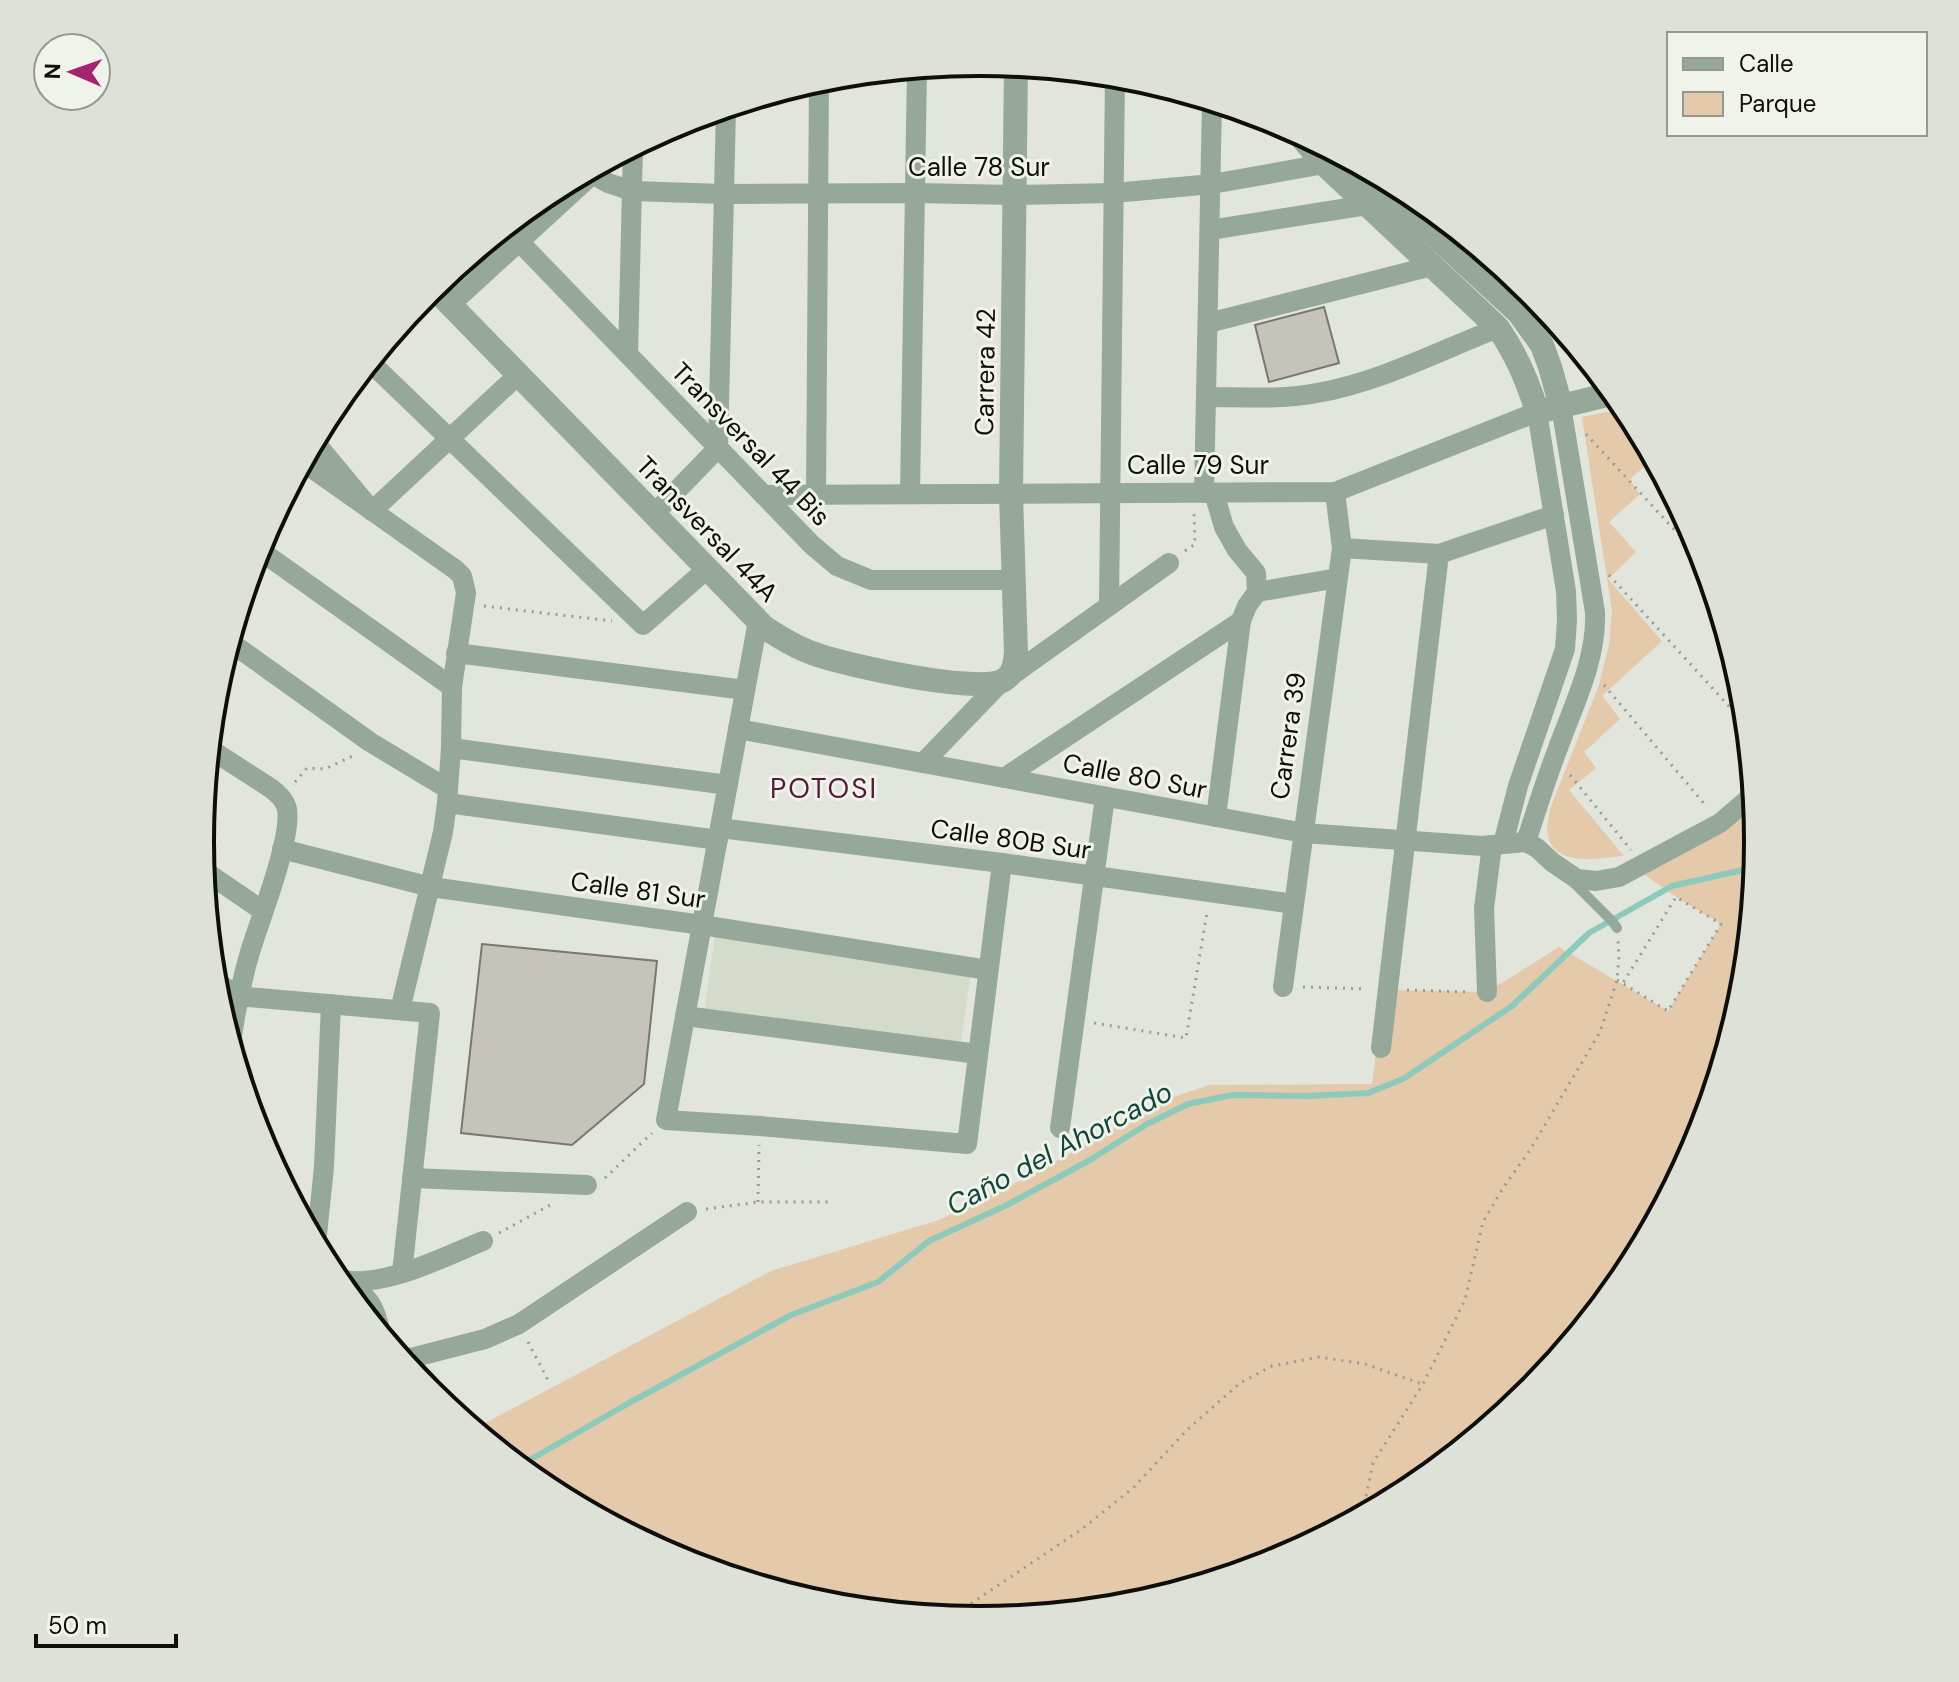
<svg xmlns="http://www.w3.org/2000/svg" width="1959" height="1682" viewBox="0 0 1959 1682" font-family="'DM Sans',sans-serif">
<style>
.built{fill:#d5dbca}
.green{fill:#e4c9ab}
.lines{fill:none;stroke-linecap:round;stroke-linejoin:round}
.stream{stroke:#8dcabb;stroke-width:6}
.building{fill:#c6c4ba;stroke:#7a786e;stroke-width:2}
.path{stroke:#999b94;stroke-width:3;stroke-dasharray:2 6;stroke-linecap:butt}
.service{stroke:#95a899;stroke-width:10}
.minor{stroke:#95a899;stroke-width:20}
.tertiary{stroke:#95a899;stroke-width:24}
.labels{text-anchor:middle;stroke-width:6;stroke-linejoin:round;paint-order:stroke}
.street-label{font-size:26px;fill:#0e0f0c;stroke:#eff3e9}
.neighbourhood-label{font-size:28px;letter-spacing:2px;fill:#561739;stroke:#eff3e9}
.water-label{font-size:28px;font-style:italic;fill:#10463c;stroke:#eff3e9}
.rim{fill:none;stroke:#0e0f0c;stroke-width:4}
</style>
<rect width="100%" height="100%" fill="#e2e5db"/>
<!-- built -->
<polygon class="built" points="715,935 971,973 960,1050 704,1012"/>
<!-- green -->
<g class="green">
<path d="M1627 408 1654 458 1629 480 1640 494 1609 522 1636 552 1608 579 1662 641 1602 696 1620 719 1584 752 1596 768 1569 790 1624 856C1600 858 1554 868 1548 835 1546 827 1549 817 1550 809L1599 685 1609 645 1612 611 1582 417Z"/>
<polygon points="1753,782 1758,841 1743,993 1699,1140 1627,1274 1530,1392 1412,1489 1277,1561 1131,1605 979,1620 827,1605 681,1561 546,1488 474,1429 771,1271 939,1220 1030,1176 1167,1099 1210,1085 1372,1084 1376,1054 1394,990 1487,992 1559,947 1668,1011 1721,924 1676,897 1630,864 1703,823 1729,805"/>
</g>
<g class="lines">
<!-- stream -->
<polyline class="stream" points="519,1466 629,1403 791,1315 878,1282 929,1241 1007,1205 1090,1160 1147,1124 1188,1104 1232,1095 1307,1096 1368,1093 1403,1079 1512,1006 1589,933 1672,886 1756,867"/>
</g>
<!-- building -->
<g class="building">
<polygon points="1324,307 1339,363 1269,382 1255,325"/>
<polygon points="482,944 657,961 644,1084 572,1145 461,1133"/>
</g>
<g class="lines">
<!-- path -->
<g class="path">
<polyline points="1568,351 1575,345"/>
<polyline points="1586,434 1706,564"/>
<polyline points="1185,551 1195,544 1194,512"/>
<polyline points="1609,575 1747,726"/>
<polyline points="484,606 612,621"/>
<polyline points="1604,685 1707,807"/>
<polyline points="1570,775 1631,850"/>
<polyline points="295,782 307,768 325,769 357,754"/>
<polyline points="1617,980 1668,1011 1721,924 1676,897 1623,983"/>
<polyline points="1303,987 1367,989"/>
<polyline points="1407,990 1467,992"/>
<polyline points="1094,1023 1186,1038 1207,912"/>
<polyline points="605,1178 652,1133"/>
<polyline points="758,1202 759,1145"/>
<polyline points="706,1209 758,1202 830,1202"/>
<polyline points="499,1233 552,1204"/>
<polyline points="528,1342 549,1382"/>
<polyline points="1368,1512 1366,1497 1373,1463 1423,1384 1465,1300 1483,1222 1503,1188 1530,1150 1600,1032 1617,980 1619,956 1618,940"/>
<polyline points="951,1617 1082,1529 1133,1488 1187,1430 1240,1383 1272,1366 1319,1357 1365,1364 1422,1384"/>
</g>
<!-- service -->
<polyline class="service" points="1571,880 1612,921 1617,928"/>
<!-- minor -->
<g class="minor">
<polyline points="591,170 599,178 608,183 632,191 724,194 915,193 1015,195 1114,193 1212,184 1324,164"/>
<polyline points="505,227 812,545 837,566 871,580 1014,580"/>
<polyline points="1210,230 1367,205"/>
<polyline points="450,305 594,173"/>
<polyline points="1208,323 1432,266"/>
<polyline points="628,354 633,147"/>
<polyline points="370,362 643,625 707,569"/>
<path d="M1206 397C1243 397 1281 400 1317 393 1380 382 1439 351 1498 328"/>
<polyline points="314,441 372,511 518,375"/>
<polyline points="303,462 456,570 462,576 466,593 452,687 451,748 447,803 443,832 400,1010"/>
<polyline points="1204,493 1212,102"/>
<polyline points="1214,493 1224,527 1237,550 1256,573 1257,592 1247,606 1241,621 1216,817"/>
<polyline points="910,494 917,68"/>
<polyline points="764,495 1335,492 1537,412 1566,591 1567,620 1565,649 1518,786 1503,844"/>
<polyline points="816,495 819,79"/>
<polyline points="654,514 718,448 726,108"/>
<polyline points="1342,548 1439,554 1554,515"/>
<polyline points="258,549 452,687"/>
<polyline points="1257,592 1338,578"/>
<polyline points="1109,606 1115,75"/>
<polyline points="758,621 666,1120 760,1126 967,1144 1002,863"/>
<polyline points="230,642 370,742 448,789"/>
<polyline points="456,653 745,690"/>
<polyline points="1008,678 1169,563"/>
<polyline points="738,729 1304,833 1482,846 1526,842 1537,848 1552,862 1577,879 1596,881 1619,877 1720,823 1754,794"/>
<polyline points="451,748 728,785"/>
<path d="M210 749 272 789C279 795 285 800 287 809 292 839 260 919 250 952 241 983 235 1012 231 1044"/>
<polyline points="923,763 1001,682"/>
<polyline points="1004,778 1241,621"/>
<polyline points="447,803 718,840"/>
<polyline points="720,828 1002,863 1294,904"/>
<path d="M1526 842C1536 811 1546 779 1558 748 1574 704 1597 659 1595 612L1561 406"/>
<polyline points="282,849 431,887 702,925 988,970"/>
<polyline points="203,870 263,911"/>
<polyline points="214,980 237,996 430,1013 402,1273"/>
<polyline points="1283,987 1342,548 1335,492"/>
<polyline points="1487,992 1484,908 1492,845"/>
<polyline points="685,1016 978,1054"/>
<polyline points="1381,1048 1439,554"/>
<polyline points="1060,1128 1105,797"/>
<polyline points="412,1178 587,1185"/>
<polyline points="316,1244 324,1167 331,1004"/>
<path d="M335 1278C378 1292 443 1257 483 1241"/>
<path d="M343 1280C369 1296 375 1305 381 1334"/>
<polyline points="400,1357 411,1358 485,1339 519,1324 687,1212"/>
</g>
<!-- tertiary -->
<g class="tertiary">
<path d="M1296 131 1324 164 1498 328C1516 354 1528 381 1537 412L1615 393"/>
<polyline points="1355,162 1519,313 1542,345 1550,367 1561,406"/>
<path d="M433 287 765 628C781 638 797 648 815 654 845 665 980 695 1004 680 1014 674 1015 663 1016 652L1011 494 1016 66"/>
</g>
</g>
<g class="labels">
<!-- street labels -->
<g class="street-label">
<text x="979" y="176">Calle 78 Sur</text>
<text transform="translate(985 372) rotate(-89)" y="9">Carrera 42</text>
<text transform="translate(751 444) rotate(46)" y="9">Transversal 44 Bis</text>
<text x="1198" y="474">Calle 79 Sur</text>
<text transform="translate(707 529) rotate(46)" y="9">Transversal 44A</text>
<text transform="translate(1288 736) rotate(-82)" y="9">Carrera 39</text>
<text transform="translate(1135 776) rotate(11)" y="9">Calle 80 Sur</text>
<text transform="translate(1011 839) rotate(8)" y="9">Calle 80B Sur</text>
<text transform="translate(638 890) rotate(8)" y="9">Calle 81 Sur</text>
</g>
<!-- neighbourhood labels -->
<g class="neighbourhood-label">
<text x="824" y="798">POTOSI</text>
</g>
<!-- water labels -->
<g class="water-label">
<text transform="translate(1059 1148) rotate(-28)" y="10">Caño del Ahorcado</text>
</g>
</g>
<!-- crop -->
<path d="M0 0H1959V1682H0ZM214 841a765 765 0 1 1 1530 0a765 765 0 1 1-1530 0Z" fill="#dde1d7" fill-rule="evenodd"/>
<path class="rim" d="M214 841a765 765 0 1 1 1530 0a765 765 0 1 1-1530 0Z"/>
<!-- legend -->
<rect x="1667" y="32" width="260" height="104" fill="#eff3e9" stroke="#959891" stroke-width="2"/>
<rect x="1683" y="58" width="40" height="12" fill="#95a899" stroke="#959891" stroke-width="2"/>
<text x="1739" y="72" font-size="24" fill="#0e0f0c">Calle</text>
<rect x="1683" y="92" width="40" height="24" fill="#e4c9ab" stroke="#959891" stroke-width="2"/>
<text x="1739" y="112" font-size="24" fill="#0e0f0c">Parque</text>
<!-- north arrow -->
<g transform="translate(72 72) rotate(272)"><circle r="38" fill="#eff3e9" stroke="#959891" stroke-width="2"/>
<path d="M0-6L14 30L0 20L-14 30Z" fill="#a6236f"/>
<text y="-12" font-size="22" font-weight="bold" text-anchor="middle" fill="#0e0f0c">N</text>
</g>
<!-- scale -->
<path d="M36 1634v12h140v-12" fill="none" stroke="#0e0f0c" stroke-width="4"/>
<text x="48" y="1634" font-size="24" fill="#0e0f0c" stroke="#eff3e9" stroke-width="6" paint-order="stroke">50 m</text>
</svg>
